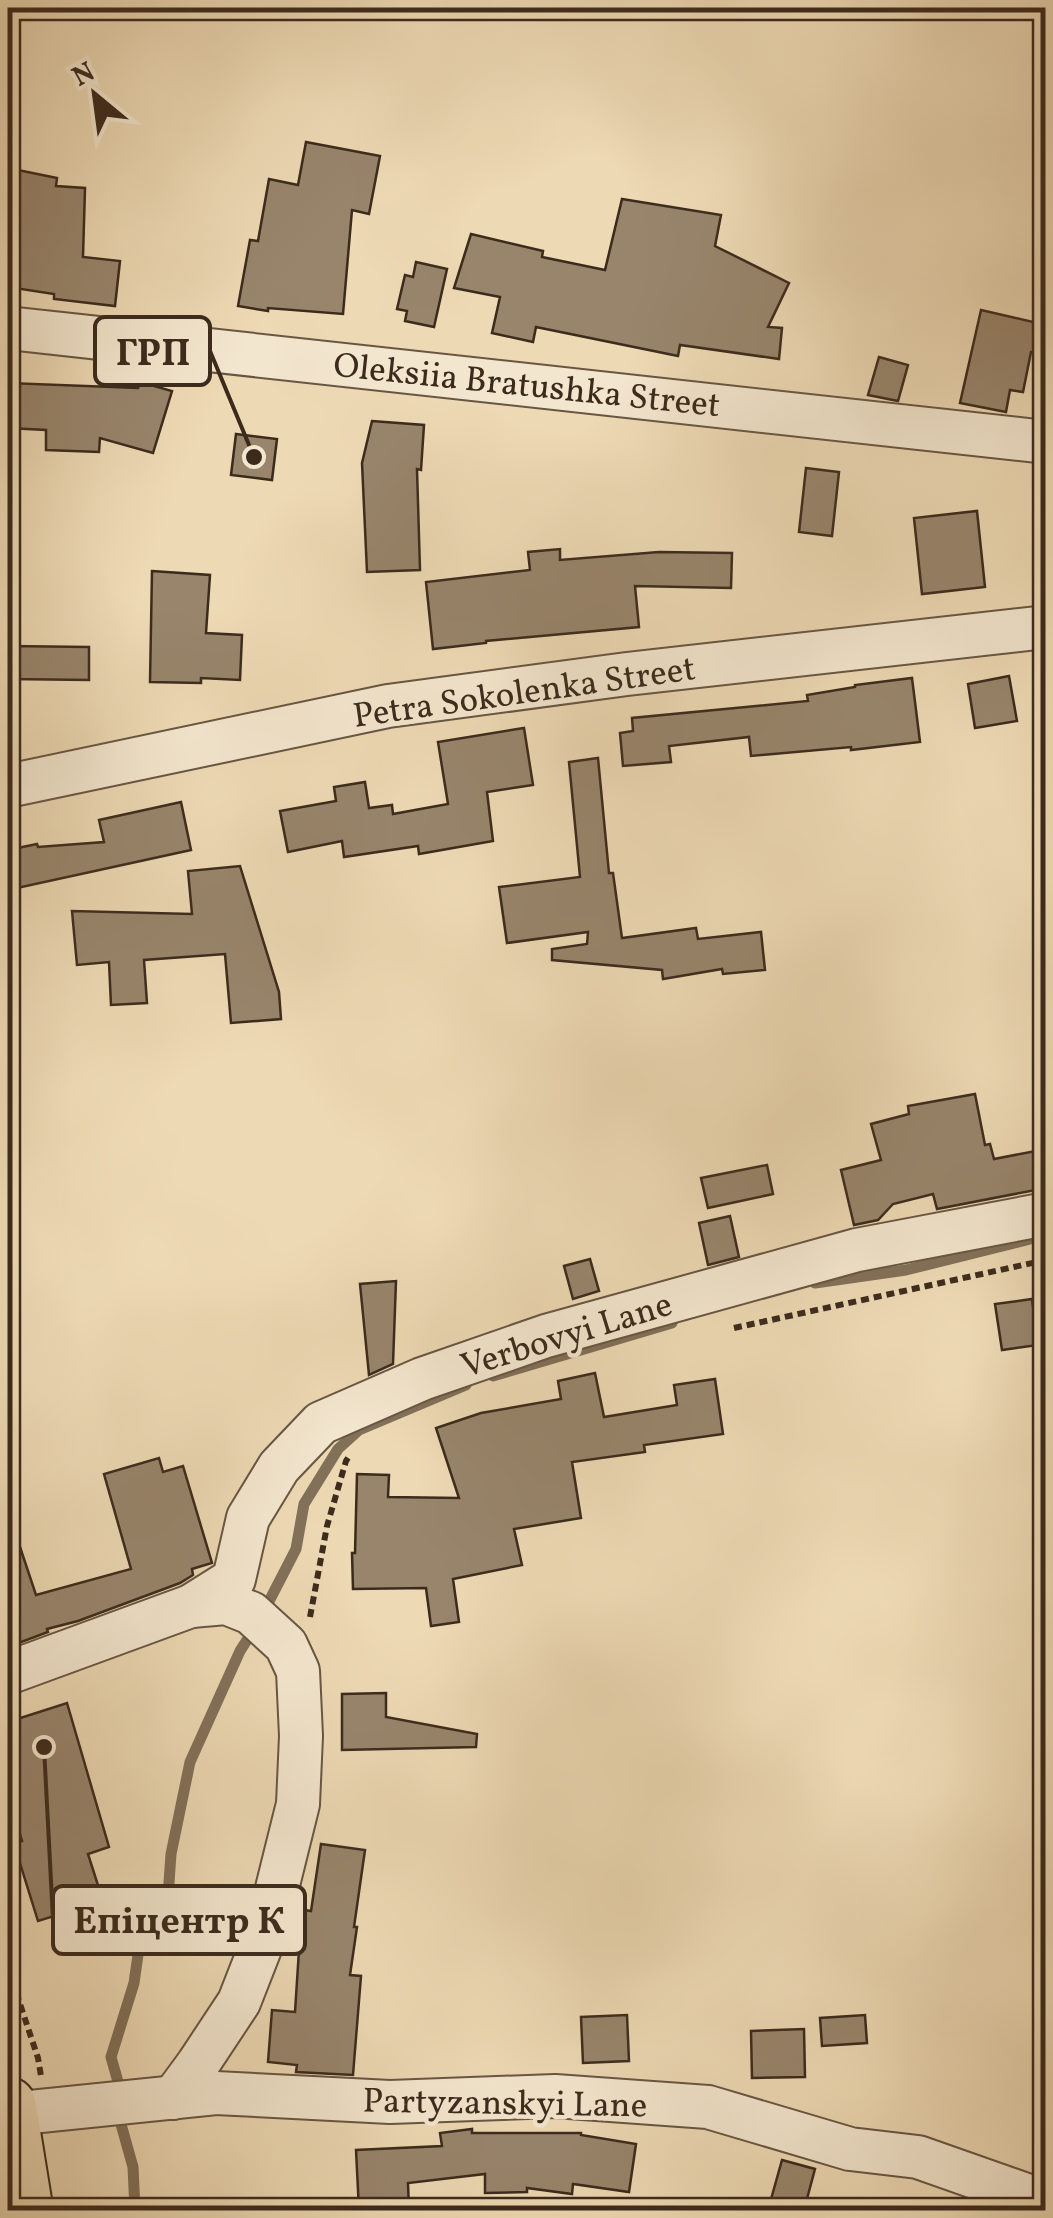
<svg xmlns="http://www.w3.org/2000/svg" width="1053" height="2218" viewBox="0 0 1053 2218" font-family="Vollkorn,serif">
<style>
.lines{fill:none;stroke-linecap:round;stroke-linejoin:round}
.stream{stroke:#827059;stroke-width:11}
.building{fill:#98856c;stroke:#3c2b1d;stroke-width:2.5}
.minor-casing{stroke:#685643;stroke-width:46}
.major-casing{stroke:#3c2b1d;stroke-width:59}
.path{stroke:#3c2b1d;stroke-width:6;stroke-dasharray:8 5;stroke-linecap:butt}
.minor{stroke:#f3e6ce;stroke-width:42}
.major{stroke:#edd9b4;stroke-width:55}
.labels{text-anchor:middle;stroke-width:9;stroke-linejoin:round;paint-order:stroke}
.street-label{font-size:35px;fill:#3c2b1d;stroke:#f3e6ce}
.leader{fill:none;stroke:#3c2b1d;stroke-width:4}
.callout-dot{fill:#3c2b1d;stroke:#f3e6ce;stroke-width:4}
.callout{fill:#f3e6ce;stroke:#3c2b1d;stroke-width:4}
.callout-label{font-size:38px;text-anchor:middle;font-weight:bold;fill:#3c2b1d}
</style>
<rect width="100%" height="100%" fill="#edd9b4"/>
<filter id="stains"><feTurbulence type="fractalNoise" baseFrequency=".002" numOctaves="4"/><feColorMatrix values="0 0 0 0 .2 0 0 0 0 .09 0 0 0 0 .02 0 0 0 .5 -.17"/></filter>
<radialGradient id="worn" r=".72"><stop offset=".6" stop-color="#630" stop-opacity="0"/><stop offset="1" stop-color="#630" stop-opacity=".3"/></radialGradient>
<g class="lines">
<!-- stream -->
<g class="stream">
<polyline points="815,1283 906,1270 1046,1235"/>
<polyline points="493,1376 672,1323"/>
<polyline points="263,1613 296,1549 304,1504 338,1449 359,1430 466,1385"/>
<polyline points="120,2089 111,2057 134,1983 139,1948 167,1911 171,1854 190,1762 240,1651 254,1629"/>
<polyline points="119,2117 133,2167 135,2210"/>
</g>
</g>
<!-- building -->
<g class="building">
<polygon points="306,142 380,156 369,214 352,210 343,314 268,308 268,311 238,306 250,240 258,241 269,179 298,185"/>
<polygon points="8,168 57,178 56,186 85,188 83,257 120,261 115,306 54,299 54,294 8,287"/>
<polygon points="622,199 721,215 715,246 789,283 768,327 782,328 779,359 680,345 678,356 536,327 533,342 492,333 500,297 454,288 471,234 543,251 542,257 605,270"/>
<polygon points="416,262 447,269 434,327 405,321 407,311 397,309 405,275 413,277"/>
<polygon points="981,310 1046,325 1046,356 1031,352 1023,392 1010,390 1006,412 960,403"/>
<polygon points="879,357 908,365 898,401 868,395"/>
<polygon points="140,382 172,391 153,453 100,438 99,452 46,450 46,430 8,428 8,383 138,388"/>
<polygon points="372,421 424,425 421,470 417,469 420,570 367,572 362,463"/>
<polygon points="236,434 277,439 272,480 231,475"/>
<polygon points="806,468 839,472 832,536 799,532"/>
<polygon points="977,511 985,587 922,594 914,518"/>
<polygon points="560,549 560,560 659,552 732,553 731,588 635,586 639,627 486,641 486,643 433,649 426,582 530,570 528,552"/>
<polygon points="152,571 210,575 206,633 242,635 240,680 201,678 201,683 150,682"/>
<polygon points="8,646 89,647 89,680 8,679"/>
<polygon points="1009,676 1017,721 975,728 968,684"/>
<polygon points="912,678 920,742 851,750 851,747 751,756 749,737 669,746 671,762 623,766 620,733 633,731 632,718 808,701 807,695 855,687 855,685"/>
<polygon points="524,728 533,785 487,792 493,841 419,854 418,846 344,857 342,841 288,852 280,811 336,801 334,787 365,782 369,808 392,805 393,814 448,804 438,742"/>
<polygon points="598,758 609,873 613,873 622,938 696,928 698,939 761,932 765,970 723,974 722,969 663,979 662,970 552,960 552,949 587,944 588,932 507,943 499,887 580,877 569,762"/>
<polygon points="181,802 191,850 8,890 8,850 37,844 38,847 104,842 99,820"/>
<polygon points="240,866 279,992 281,1019 231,1023 225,954 144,960 147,1003 111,1005 109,962 77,965 72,911 192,914 188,871"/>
<polygon points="975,1094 985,1145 990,1144 994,1159 1046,1149 1046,1188 937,1209 933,1194 893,1204 878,1220 854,1225 841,1170 881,1160 871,1124 909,1114 908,1106"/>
<polygon points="767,1165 773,1194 708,1208 701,1178"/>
<polygon points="730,1216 739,1257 708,1265 699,1223"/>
<polygon points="590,1259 599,1291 573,1299 564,1266"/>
<polygon points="396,1281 393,1364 369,1375 360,1284"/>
<polygon points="1032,1299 1038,1345 1002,1350 995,1304"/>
<polygon points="595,1373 604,1417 677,1405 674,1385 715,1379 723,1434 644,1445 645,1452 572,1462 581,1518 514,1529 522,1565 453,1579 459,1622 431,1626 426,1588 353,1589 352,1553 355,1553 357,1474 389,1475 388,1497 459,1498 436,1428 481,1413 561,1399 558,1381"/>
<polygon points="159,1458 163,1472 183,1466 212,1563 192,1569 193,1575 180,1583 78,1621 47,1629 48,1632 8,1647 8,1527 13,1526 36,1595 131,1569 104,1474"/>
<polygon points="386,1693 386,1717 477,1734 476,1747 342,1750 342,1694"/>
<polygon points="67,1703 109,1847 88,1854 103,1901 38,1921 14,1844 22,1841 8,1794 8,1722"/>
<polygon points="321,1844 365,1850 354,1927 357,1927 350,1975 361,1976 353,2075 296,2072 297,2065 268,2062 272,2010 295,2012 299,1950 292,1949 297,1912 298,1909 311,1911"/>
<polygon points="627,2015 629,2061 583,2063 581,2017"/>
<polygon points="865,2015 867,2043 822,2046 820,2018"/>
<polygon points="804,2029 805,2077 752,2078 751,2031"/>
<polygon points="472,2129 472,2133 581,2133 581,2135 636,2144 629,2192 573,2184 572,2194 527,2188 527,2192 485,2193 485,2174 408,2183 409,2210 359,2210 356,2150 442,2146 440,2133"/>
<polygon points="782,2160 815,2169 804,2210 768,2210"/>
</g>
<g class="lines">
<defs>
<g id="minor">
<polyline points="8,328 1046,442"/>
<polyline points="8,786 388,706 627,674 1046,627"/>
<polyline points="8,1673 191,1606 234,1579 248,1518 279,1467 321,1423 422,1379 546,1336 857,1250 1046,1214"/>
<polyline points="173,2098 198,2064 239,2002 266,1933 298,1804 301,1736 298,1671 286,1645 251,1613 226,1603 191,1606"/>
<polyline points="11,2114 216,2093 390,2102 555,2096 708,2107 850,2149 918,2157 1046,2202"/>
</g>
<polyline id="major" points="8,2105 25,2210"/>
</defs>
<!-- minor casing -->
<use href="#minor" class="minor-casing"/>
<!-- major casing -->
<use href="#major" class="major-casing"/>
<!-- path -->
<g class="path">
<polyline points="734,1328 1046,1260"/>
<polyline points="310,1617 327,1526 346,1461 350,1455"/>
<polyline points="8,1968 38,2058 41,2076"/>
</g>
<!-- minor -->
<use href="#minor" class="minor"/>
<!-- major -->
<use href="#major" class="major"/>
</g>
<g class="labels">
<!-- street labels -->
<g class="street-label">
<text transform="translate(527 384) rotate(6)" y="12">Oleksiia Bratushka Street</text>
<text transform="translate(524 691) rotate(-8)" y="12">Petra Sokolenka Street</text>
<text transform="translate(566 1334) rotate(-17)" y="12">Verbovyi Lane</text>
<text transform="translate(505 2102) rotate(1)" y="12">Partyzanskyi Lane</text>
</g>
</g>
<!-- callouts -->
<path class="leader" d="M254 457L210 351M44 1747L53 1920"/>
<g class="callout-dot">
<circle cx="254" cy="457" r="10"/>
<circle cx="44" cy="1747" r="10"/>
</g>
<g class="callout">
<rect x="95" y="317" width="115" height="68" rx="10"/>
<rect x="53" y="1886" width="252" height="68" rx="10"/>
</g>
<g class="callout-label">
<text x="153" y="365">ГРП</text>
<text x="179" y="1933">Епіцентр К</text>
</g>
<!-- margin -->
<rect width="1053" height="2218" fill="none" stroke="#edd9b4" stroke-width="40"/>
<rect x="10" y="10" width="1033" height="2198" fill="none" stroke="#3c2b1d" stroke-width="5"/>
<rect x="20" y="20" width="1013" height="2178" fill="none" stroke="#3c2b1d" stroke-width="2.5"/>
<!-- north arrow -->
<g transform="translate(95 95) rotate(331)" stroke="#f3e6ce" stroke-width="8" paint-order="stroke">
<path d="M0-8L18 38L0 25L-18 38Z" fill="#3c2b1d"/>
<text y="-15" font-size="28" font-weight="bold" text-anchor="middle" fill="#3c2b1d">N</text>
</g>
<rect width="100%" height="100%" filter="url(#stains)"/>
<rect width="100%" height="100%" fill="url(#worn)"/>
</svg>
